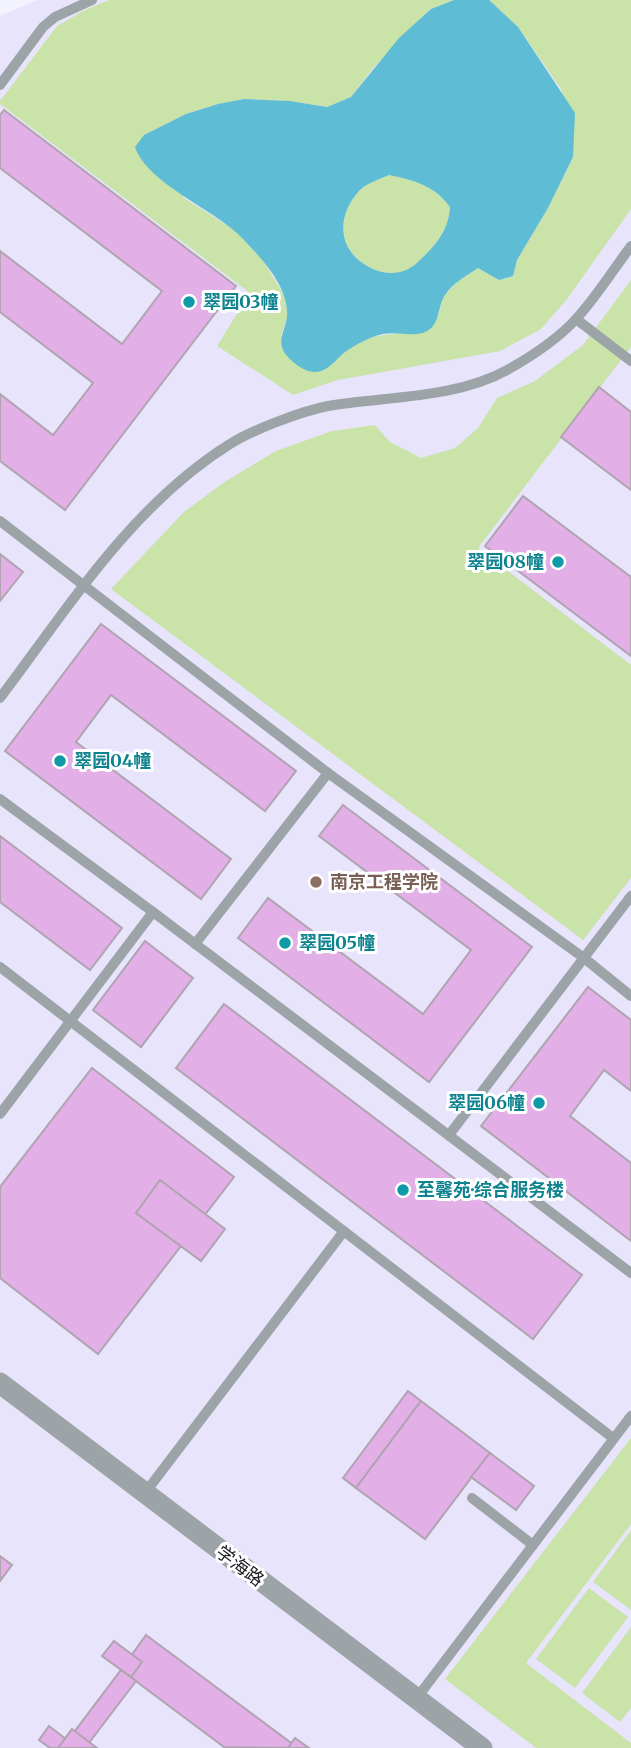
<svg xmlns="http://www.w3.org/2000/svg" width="631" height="1748" viewBox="0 0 631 1748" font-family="Merriweather,'Noto Sans SC',serif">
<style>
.built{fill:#e7e4fc}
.green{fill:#c9e3a9}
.water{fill:#5ebdd4;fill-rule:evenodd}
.building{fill:#e2afe7;stroke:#afa4b0;stroke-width:2}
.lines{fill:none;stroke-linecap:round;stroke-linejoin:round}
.lane{stroke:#9ca4a7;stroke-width:10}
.street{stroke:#9ca4a7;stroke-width:21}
.culture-dot{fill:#0f9aa8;stroke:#fff;stroke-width:2.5}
.education-dot{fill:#8d6e63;stroke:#fff;stroke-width:2.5}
.labels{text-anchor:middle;stroke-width:6;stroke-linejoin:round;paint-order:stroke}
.culture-label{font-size:18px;font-weight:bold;fill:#0d838f;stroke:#fff;text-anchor:start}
.education-label{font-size:18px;font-weight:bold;fill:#785e54;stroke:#fff;text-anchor:start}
.street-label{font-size:18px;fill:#19191e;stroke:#fff}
</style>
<rect width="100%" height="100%" fill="#f3f2ff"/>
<!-- built -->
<polygon class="built" points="37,0 631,0 631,1748 0,1748 0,16"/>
<!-- green -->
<g class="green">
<path d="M109 0H454L431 9 374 67 351 97 327 107 290 101 244 99 218 104 186 114 144 135 184 198 236 231 262 259 286 298 287 318 281 336 328 367C361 335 375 333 420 334L439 313 443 297 457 282 478 268 499 280 513 276 517 260 548 208 573 157 561 89 518 27 488 0H631V209L567 299 541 329 500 351 338 380 293 395 217 346 250 293 0 104V101L57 26 85 10Z"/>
<path d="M389 175C414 180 435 186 450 207 449 224 442 237 430 250 422 258 412 270 400 272 386 275 375 271 364 264 336 246 338 213 360 190 367 183 380 179 389 175Z"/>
<polygon points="631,280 631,347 478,548 631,665 631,878 583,940 111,589 184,512 223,483 276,451 332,431 375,425 390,442 421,458 455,448 478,428 497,398 535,381 583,345"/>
<polygon points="631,1438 631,1524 526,1663 631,1743 631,1748 536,1748 445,1679"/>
<polygon points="631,1530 631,1610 593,1582"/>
<polygon points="589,1588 628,1617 575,1688 536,1659"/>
<polygon points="631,1627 631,1708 620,1722 582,1693"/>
</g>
<!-- water -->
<path class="water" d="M454 0H489L518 27 575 113 573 157 548 208 517 260 513 276 499 280 478 268C466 276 453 283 445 295 438 305 440 321 430 329 418 339 398 331 383 334 369 337 357 344 345 352 336 359 328 372 315 372 304 372 290 361 284 352 277 339 286 329 287 316 289 287 262 259 243 239 217 210 148 185 135 147L144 135 186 114 218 104 244 99 290 101 327 107 351 97 399 38 431 9ZM389 175C414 180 435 186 450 207 449 224 442 237 430 250 422 258 412 270 400 272 386 275 375 271 364 264 336 246 338 213 360 190 367 183 380 179 389 175Z"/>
<!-- building -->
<g class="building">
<polygon points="4,110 236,286 65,510 0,461 0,394 53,435 93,383 0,312 0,251 122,344 162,291 0,168 0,115"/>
<polygon points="599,387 631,412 631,490 561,437"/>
<polygon points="523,496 631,577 631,656 485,546"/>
<polygon points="0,554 23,572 0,601"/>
<polygon points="101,624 296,771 265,811 111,695 76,742 231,859 201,899 5,751"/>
<polygon points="343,805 532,947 429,1082 238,938 268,898 423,1014 471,950 319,836"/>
<polygon points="0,836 122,928 90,970 0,902"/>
<polygon points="145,941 193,978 141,1047 93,1010"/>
<polygon points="588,987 631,1020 631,1091 604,1070 570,1116 631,1163 631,1241 481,1126"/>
<polygon points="224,1004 582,1275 533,1339 176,1068"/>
<polygon points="92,1068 234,1177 98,1354 0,1278 0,1187"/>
<polygon points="160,1180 225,1229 201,1261 136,1213"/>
<polygon points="408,1391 421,1401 356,1488 343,1478"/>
<polygon points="421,1401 490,1453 425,1539 356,1488"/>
<polygon points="490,1453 534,1486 516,1510 471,1477"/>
<polygon points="0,1556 12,1565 0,1581"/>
<polygon points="146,1635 298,1748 224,1747 121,1670"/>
<polygon points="114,1641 142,1662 131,1677 102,1656"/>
<polygon points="121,1670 136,1681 85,1748 62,1748"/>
<polygon points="49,1726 75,1746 74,1748 50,1748 39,1740"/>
<polygon points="72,1729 97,1748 58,1748"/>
<polygon points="295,1738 309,1748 288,1748"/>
</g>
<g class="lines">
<!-- lane -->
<g class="lane">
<polyline points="0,85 43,27 55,17 92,0"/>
<polyline points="576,319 631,361"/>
<polyline points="0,521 328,773 584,958 631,996"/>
<path d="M0 698C68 608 132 505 230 444 252 430 302 411 328 406 388 396 455 399 509 369 532 356 559 338 577 318 597 296 613 270 631 246"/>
<polyline points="0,799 153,912 631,1273"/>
<polyline points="195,944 328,773"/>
<polyline points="0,967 613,1438"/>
<polyline points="0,1114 153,912"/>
<polyline points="449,1135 631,896"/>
<polyline points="145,1493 344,1231"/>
<polyline points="472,1498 533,1545"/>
<polyline points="416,1699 631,1416"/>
</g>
<!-- street -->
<polyline class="street" points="0,1383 482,1748"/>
</g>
<!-- markers -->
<g class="culture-dot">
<circle cx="189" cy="302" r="7"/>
<circle cx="558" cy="562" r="7"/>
<circle cx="60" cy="761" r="7"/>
<circle cx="285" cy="943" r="7"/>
<circle cx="539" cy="1103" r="7"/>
<circle cx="403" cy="1190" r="7"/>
</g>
<circle class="education-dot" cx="316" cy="882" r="7"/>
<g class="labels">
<!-- culture labels -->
<g class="culture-label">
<text x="203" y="308">翠园03幢</text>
<text x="544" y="568" text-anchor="end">翠园08幢</text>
<text x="74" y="767">翠园04幢</text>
<text x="299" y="949">翠园05幢</text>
<text x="525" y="1109" text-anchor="end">翠园06幢</text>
<text x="417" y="1196">至馨苑·综合服务楼</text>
</g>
<!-- education labels -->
<g class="education-label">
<text x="330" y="888">南京工程学院</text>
</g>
<!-- street labels -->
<g class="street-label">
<text transform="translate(240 1566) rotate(37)" y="6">学海路</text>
</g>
</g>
</svg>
